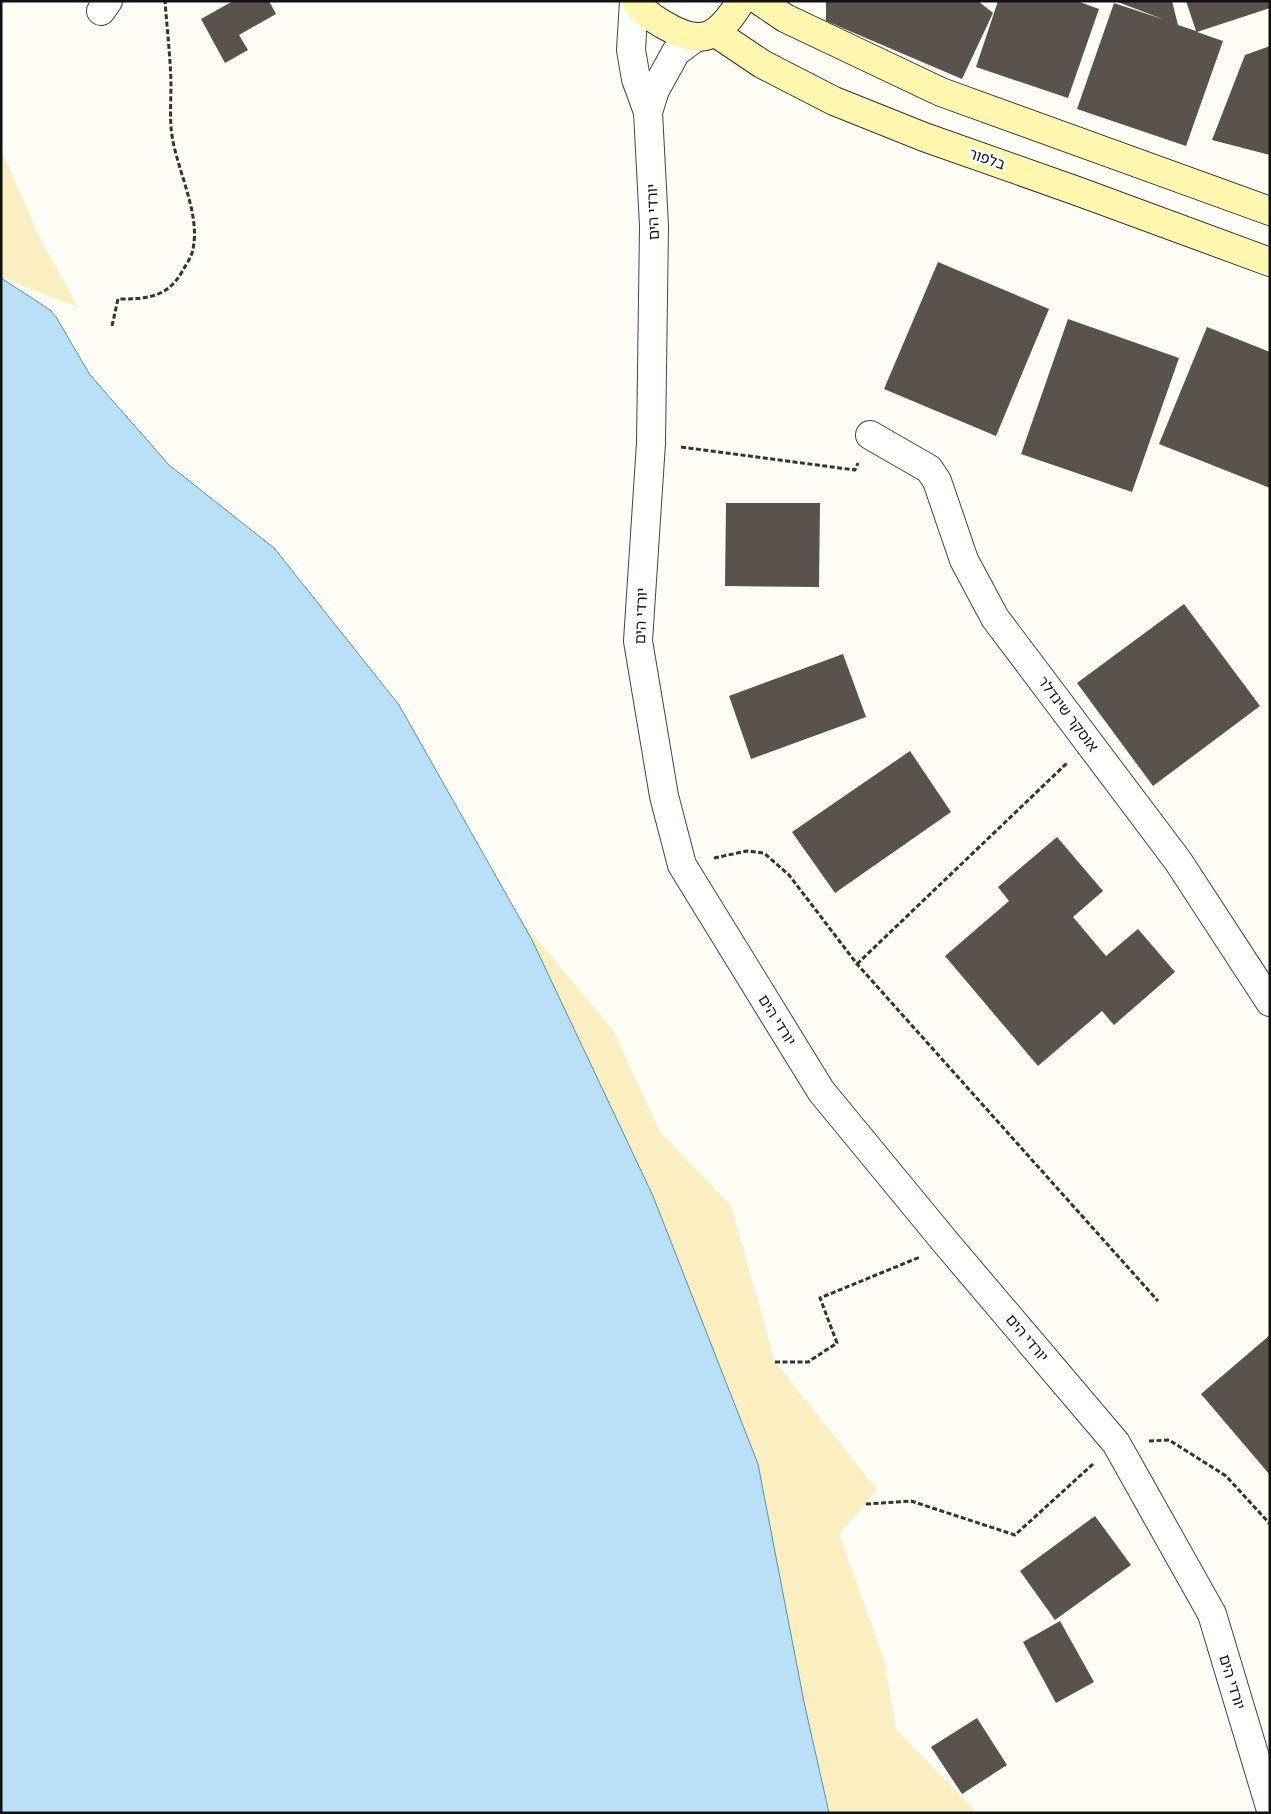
<svg xmlns="http://www.w3.org/2000/svg" width="1271" height="1814" viewBox="0 0 1271 1814" font-family="'Roboto Serif','Noto Sans Hebrew',serif">
<style>
.sand{fill:#fbeec1}
.water{fill:#b9e0f7;stroke:#3f96cf}
.building{fill:#5a524d}
.lines{fill:none;stroke-linecap:round;stroke-linejoin:round}
.street-casing{stroke:#444;stroke-width:30}
.secondary-casing{stroke:#333;stroke-width:30}
.path{stroke:#333;stroke-width:3;stroke-dasharray:5 2.5;stroke-linecap:butt}
.street{stroke:#fff;stroke-width:28}
.secondary{stroke:#fff6b0;stroke-width:28}
.labels{text-anchor:middle;stroke-width:5;stroke-linejoin:round;paint-order:stroke}
.street-label{font-size:15px;fill:#111;stroke:#fff}
</style>
<rect width="100%" height="100%" fill="#fffdf5"/>
<!-- sand -->
<g class="sand">
<polygon points="1,149 39,237 78,307 20,285 1,275"/>
<polygon points="417,794 614,1032 660,1132 731,1206 775,1362 877,1490 839,1534 884,1660 896,1729 977,1813 776,1813"/>
</g>
<!-- water -->
<polygon class="water" points="1,278 50,310 56,317 90,375 169,465 274,548 399,705 532,940 653,1196 758,1464 804,1702 829,1813 1,1813"/>
<!-- building -->
<g class="building">
<polygon points="233,1 269,1 276,14 239,35 248,50 225,63 201,19"/>
<polygon points="826,1 978,1 993,13 962,79 826,21"/>
<polygon points="998,1 1077,1 1099,9 1068,98 976,67"/>
<polygon points="1115,1 1172,1 1178,25 1196,31 1186,1 1270,1 1270,8 1197,32 1223,41 1186,146 1077,109 1114,3 1165,20"/>
<polygon points="1270,46 1270,155 1212,140 1245,55"/>
<polygon points="938,262 1049,309 996,436 884,389"/>
<polygon points="1068,319 1179,358 1132,492 1021,454"/>
<polygon points="1207,327 1270,352 1270,488 1159,444"/>
<polygon points="726,503 820,503 819,587 725,586"/>
<polygon points="1184,604 1260,706 1153,786 1077,683"/>
<polygon points="843,654 866,717 751,759 729,696"/>
<polygon points="910,751 951,812 835,893 792,832"/>
<polygon points="1057,837 1103,891 1073,917 1106,956 1138,929 1175,972 1114,1025 1102,1011 1038,1066 945,956 1009,901 998,887"/>
<polygon points="1270,1335 1270,1475 1201,1394"/>
<polygon points="1095,1516 1131,1565 1055,1620 1020,1571"/>
<polygon points="1060,1621 1094,1682 1056,1703 1023,1642"/>
<polygon points="977,1718 1007,1765 962,1794 931,1747"/>
</g>
<g class="lines">
<defs>
<g id="street">
<polyline points="634,1 631,50 636,79 648,112 654,226 651,443 638,641 664,796 682,865 821,1091 947,1244 1116,1443 1212,1614 1270,1807"/>
<polyline points="101,11 108,1"/>
<polyline points="648,112 655,90 676,52 695,38"/>
<polyline points="870,435 929,469 937,481 964,560 995,618 1178,861 1270,1002"/>
</g>
<g id="secondary">
<path d="M636 1C643 12 655 20 666 26 704 48 719 36 741 1"/>
<polyline points="760,1 785,18 941,92 1270,211"/>
<polyline points="716,33 762,64 834,101 924,137 1077,191 1270,262"/>
</g>
</defs>
<!-- street casing -->
<use href="#street" class="street-casing"/>
<!-- secondary casing -->
<use href="#secondary" class="secondary-casing"/>
<!-- path -->
<g class="path">
<path d="M112 326 118 299C146 299 168 298 183 270 186 265 190 259 192 253 203 214 174 167 171 127 170 112 171 96 171 81 170 54 167 28 165 1"/>
<polyline points="681,447 855,470 858,463"/>
<polyline points="714,858 747,851 764,853 789,875 857,964 1158,1301"/>
<polyline points="857,964 1067,763"/>
<polyline points="775,1362 808,1362 837,1343 820,1298 920,1257"/>
<polyline points="1149,1441 1169,1440 1226,1476 1270,1524"/>
<polyline points="866,1504 911,1501 1015,1535 1093,1464"/>
</g>
<!-- street -->
<use href="#street" class="street"/>
<!-- secondary -->
<use href="#secondary" class="secondary"/>
</g>
<g class="labels">
<!-- street labels -->
<g class="street-label">
<text transform="translate(987 159) rotate(19)" y="5">בלפור</text>
<text transform="translate(653 212) rotate(-92)" y="5">יורדי הים</text>
<text transform="translate(641 616) rotate(-88)" y="5">יורדי הים</text>
<text transform="translate(1068 714) rotate(53)" y="5">אוסקר שינדלר</text>
<text transform="translate(777 1020) rotate(58)" y="5">יורדי הים</text>
<text transform="translate(1027 1338) rotate(50)" y="5">יורדי הים</text>
<text transform="translate(1232 1682) rotate(73)" y="5">יורדי הים</text>
</g>
</g>
<!-- border -->
<rect width="1271" height="1814" fill="none" stroke="#111111" stroke-width="5"/>
</svg>
